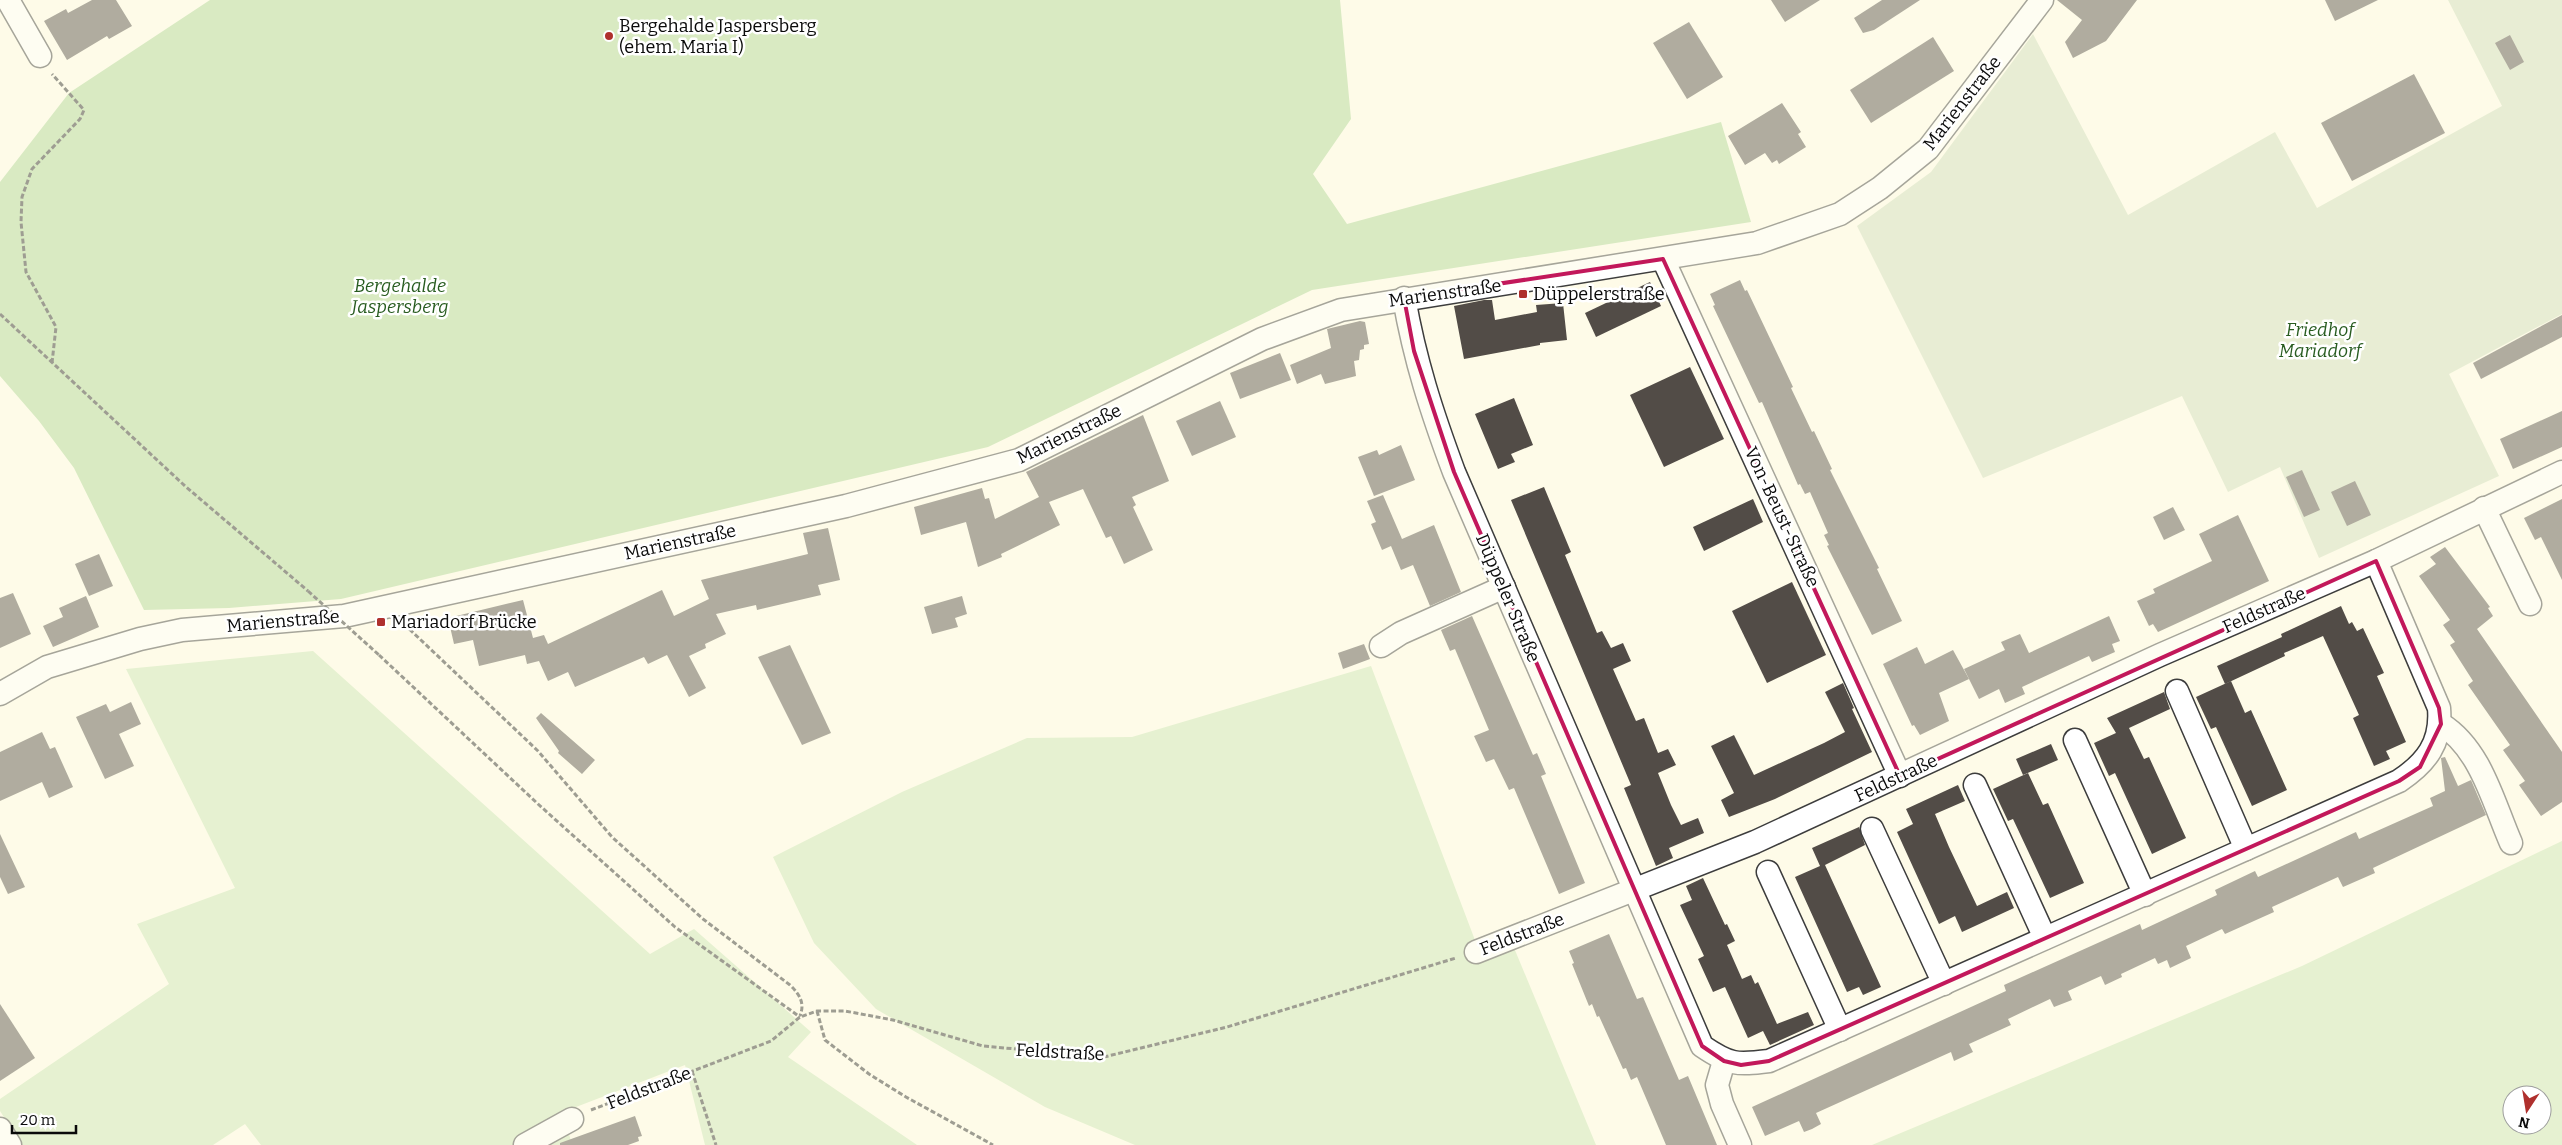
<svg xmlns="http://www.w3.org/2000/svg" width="2562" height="1145" viewBox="0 0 2562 1145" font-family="Bitter,serif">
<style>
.green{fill:#cae4b5;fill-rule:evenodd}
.forest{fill:#add496}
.cemetery{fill:#cfdcbc}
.building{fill:#524c47}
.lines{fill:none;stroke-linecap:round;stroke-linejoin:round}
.minor-casing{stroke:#3d3d3d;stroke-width:25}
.path{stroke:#2c2c2c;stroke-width:3;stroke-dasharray:5 2.5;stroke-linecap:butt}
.minor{stroke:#fff;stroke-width:22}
.path-bridge{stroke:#2c2c2c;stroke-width:3;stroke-dasharray:5 2.5;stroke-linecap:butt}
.marked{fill:none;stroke:#c2185b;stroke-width:4;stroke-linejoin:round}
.poi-dot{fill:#af302d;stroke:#fff;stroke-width:2}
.labels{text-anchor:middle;stroke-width:5;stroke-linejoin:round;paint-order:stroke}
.poi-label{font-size:18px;fill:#0a0a0a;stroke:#fff;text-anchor:start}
.street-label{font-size:18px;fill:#0a0a0a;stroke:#fff}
.park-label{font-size:18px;font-style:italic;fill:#285c20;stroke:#fff}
</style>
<rect width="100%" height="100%" fill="#fefbe8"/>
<!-- green -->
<g class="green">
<polygon points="313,651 650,954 694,929 811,1032 788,1057 917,1145 705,1145 685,1065 563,1112 572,1145 261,1145 245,1124 213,1145 22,1145 0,1111 0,1099 169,984 137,924 235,888 126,669"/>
<polygon points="1371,666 1481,956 1512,943 1596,1145 1135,1145 1045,1107 876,1009 814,943 773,857 902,792 1027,738 1132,737"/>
<path d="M2562 841V1145H1872L2302 966ZM2512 1095H2542V1125H2512Z"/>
</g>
<!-- forest -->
<polygon class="forest" points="210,0 1340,0 1351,119 1313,174 1347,224 1721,122 1751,222 1312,290 988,447 341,599 229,608 144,610 74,468 39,421 0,376 0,182 69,93"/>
<!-- cemetery -->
<polygon class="cemetery" points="2448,0 2562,0 2562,314 2449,374 2499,476 2319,558 2280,467 2228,492 2182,396 1983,478 1857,226 1931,172 2033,34 2128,215 2275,132 2317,208 2502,106"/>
<!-- building -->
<g class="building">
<polygon points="92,0 116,0 132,26 109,39 107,36 67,60 44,21 66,9 68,13"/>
<polygon points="1771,0 1820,0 1785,22"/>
<polygon points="1882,0 1920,0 1874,30 1863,33 1854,18"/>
<polygon points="2057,0 2137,0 2106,41 2073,58 2065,42 2082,20"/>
<polygon points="2325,0 2378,0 2335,21"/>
<polygon points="1689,22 1723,77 1687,99 1653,43"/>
<polygon points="2510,35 2524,62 2510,70 2495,43"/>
<polygon points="1933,37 1954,71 1871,123 1850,90"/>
<polygon points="2414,74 2445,133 2352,181 2321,123"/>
<polygon points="1782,103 1801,132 1798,134 1806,147 1779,164 1777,160 1772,163 1765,153 1745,165 1728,136"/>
<polygon points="1740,280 1745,291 1747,290 1793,387 1791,388 1812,432 1814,431 1832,469 1830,470 1879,568 1877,569 1902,621 1872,635 1827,546 1829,545 1824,535 1828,533 1810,492 1805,494 1800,484 1798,485 1762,402 1759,403 1713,306 1715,305 1710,294"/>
<polygon points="1650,282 1661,306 1596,337 1585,313"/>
<polygon points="1484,300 1492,300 1495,320 1537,312 1536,305 1563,303 1567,340 1540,343 1540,345 1464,359 1454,306"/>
<polygon points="2562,315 2562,337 2481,379 2473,363"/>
<polygon points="1360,321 1365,322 1369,344 1364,345 1364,349 1360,350 1359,360 1354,361 1356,376 1325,384 1321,374 1297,384 1290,365 1331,348 1327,329"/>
<polygon points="1280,353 1291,380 1240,399 1230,373"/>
<polygon points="1690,367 1724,439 1664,467 1630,395"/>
<polygon points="1514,398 1533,445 1511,454 1515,462 1498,469 1475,414"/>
<polygon points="1220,401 1236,437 1192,456 1176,421"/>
<polygon points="2562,411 2562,447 2513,469 2500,439"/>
<polygon points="1143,415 1169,481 1132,497 1136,505 1133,507 1153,550 1124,564 1111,536 1106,538 1083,489 1049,502 1060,525 1001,554 1002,557 978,567 966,522 921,535 914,507 982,488 985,499 989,498 995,519 1039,497 1026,472"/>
<polygon points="1401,445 1415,480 1374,496 1358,457 1377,450 1379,455"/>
<polygon points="2302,470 2320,510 2304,517 2286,477"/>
<polygon points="2355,481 2371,515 2347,526 2331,492"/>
<polygon points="1544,487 1571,552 1565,555 1597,633 1602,631 1611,648 1623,643 1631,661 1613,669 1636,721 1644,718 1658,753 1668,749 1676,765 1658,773 1671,805 1681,825 1698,818 1704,833 1669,848 1673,858 1656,866 1624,788 1631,785 1511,500"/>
<polygon points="1383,495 1402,539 1434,525 1461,592 1430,606 1413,565 1401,570 1391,546 1382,550 1371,524 1376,522 1367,501"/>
<polygon points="1753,499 1763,522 1704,551 1693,527"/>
<polygon points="2562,499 2562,580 2541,537 2535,540 2524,518"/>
<polygon points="2173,507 2185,530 2164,540 2153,517"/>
<polygon points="2238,515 2269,581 2158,632 2153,624 2149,626 2137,601 2155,593 2153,589 2212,561 2199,534"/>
<polygon points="828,528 840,580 818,585 821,595 757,610 756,605 716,614 726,634 705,644 706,648 689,656 706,688 689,697 667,655 648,664 644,657 575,687 568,672 548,681 539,661 527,664 525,655 479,666 473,640 454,644 448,618 523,600 533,638 544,635 548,644 662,590 674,616 709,599 701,580 808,554 803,533"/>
<polygon points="2445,547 2490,607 2488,608 2493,616 2477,629 2562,752 2562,802 2541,816 2519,785 2525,781 2503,750 2510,745 2468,685 2473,681 2450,645 2455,642 2443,625 2450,620 2419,576 2436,564 2430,557"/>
<polygon points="99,554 113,586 89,596 75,564"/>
<polygon points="1792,582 1826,655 1767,683 1732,611"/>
<polygon points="13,593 31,634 0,648 0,598"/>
<polygon points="86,596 99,627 53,647 43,626 63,617 59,608"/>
<polygon points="962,596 967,614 955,618 958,627 932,634 924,607"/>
<polygon points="2341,606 2349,624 2352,622 2357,631 2363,628 2384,673 2377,676 2406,742 2386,751 2390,759 2374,766 2353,718 2359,715 2323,636 2284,653 2285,656 2225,684 2217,666 2282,637 2281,634"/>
<polygon points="1472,616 1533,755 1537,753 1546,774 1541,776 1585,883 1559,894 1514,788 1509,790 1494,759 1486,762 1474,736 1489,730 1455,649 1450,651 1441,630"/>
<polygon points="2109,616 2120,641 2112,644 2115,652 2092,662 2089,656 2022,687 2025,694 2005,703 1999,689 1979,699 1964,669 2005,650 2001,642 2020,634 2029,653"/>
<polygon points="1364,644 1370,659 1343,669 1338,653"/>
<polygon points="790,645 831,733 802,745 758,657"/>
<polygon points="1917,647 1925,664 1953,650 1969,679 1939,693 1949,721 1920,735 1914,725 1912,726 1883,664"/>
<polygon points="2231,681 2245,713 2251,710 2287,790 2252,806 2216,727 2211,729 2196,697"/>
<polygon points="1843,683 1854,708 1852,709 1872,752 1775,799 1729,817 1721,800 1734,793 1711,746 1734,735 1754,775 1824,743 1845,732 1825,692"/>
<polygon points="2164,692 2170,709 2129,728 2144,759 2149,757 2186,838 2152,854 2115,773 2109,776 2094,743 2116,733 2107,718"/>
<polygon points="131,702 141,724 119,734 134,766 105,779 76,717 106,704 110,712"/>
<polygon points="541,713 595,760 582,774 558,753 559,751 536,718"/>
<polygon points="42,732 50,749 55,747 73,787 49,798 42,782 0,801 0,752"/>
<polygon points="2051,744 2058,760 2023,775 2016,759"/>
<polygon points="2445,757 2458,786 2471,780 2486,815 2373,868 2375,873 2343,887 2338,877 2272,907 2274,912 2225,934 2222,929 2186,946 2191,958 2170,968 2167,960 2158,964 2155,958 2121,974 2122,977 2105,985 2101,976 2068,991 2072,1000 2054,1007 2050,999 2008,1019 2011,1025 1969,1044 1973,1052 1954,1061 1951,1052 1816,1113 1821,1124 1812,1129 1804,1132 1799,1121 1765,1136 1752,1107 2006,991 2004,985 2140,924 2142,930 2217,895 2215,890 2255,871 2258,877 2356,832 2359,839 2433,806 2430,798 2445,791 2441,758"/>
<polygon points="2028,773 2043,805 2048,803 2084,883 2050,898 2013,819 2008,821 1993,789"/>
<polygon points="1958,785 1965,801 1935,814 1949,847 1977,906 2007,892 2014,908 1962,932 1955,916 1939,924 1897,832 1913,824 1906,809"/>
<polygon points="1859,827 1865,845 1825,865 1881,987 1863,995 1859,987 1847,992 1795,877 1820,866 1812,848"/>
<polygon points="0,834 25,887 8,894 0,877"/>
<polygon points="1703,878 1725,925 1727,924 1735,941 1727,945 1742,979 1751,975 1755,984 1758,982 1777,1024 1808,1012 1814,1025 1770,1045 1763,1031 1748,1038 1725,987 1713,992 1698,959 1704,956 1680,905 1692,900 1686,886"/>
<polygon points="1609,934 1637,999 1643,997 1679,1080 1688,1076 1717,1145 1666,1145 1637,1077 1631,1080 1626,1068 1623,1069 1599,1016 1597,1017 1592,1004 1589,1006 1572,964 1574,963 1569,951"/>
<polygon points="0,1004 35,1058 0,1081"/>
<polygon points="635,1116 642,1136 638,1137 639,1141 628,1145 560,1145 560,1143"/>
</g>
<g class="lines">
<defs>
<g id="minor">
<polyline points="8,0 40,56"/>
<polyline points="1663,259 1900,776"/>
<path d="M1404 298C1415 361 1432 413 1454 472L1702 1046C1730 1065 1736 1065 1769 1061L2399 781C2426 763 2442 743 2439 708L2376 561"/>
<polyline points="2484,508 2530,604"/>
<polyline points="1381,646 1401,633 1504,587"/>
<polyline points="2177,691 2246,849"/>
<polyline points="0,694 47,667 140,639 182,630 344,616 846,506 1019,460 1262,339 1341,310 1757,243 1840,214 1880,188 1928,149 2042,0"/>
<path d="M2441 724C2481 749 2493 802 2511 843"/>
<polyline points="2075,740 2145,895"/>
<polyline points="1975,785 2045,938"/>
<polyline points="1872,829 1944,984"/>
<polyline points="1768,872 1840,1030"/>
<polyline points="1476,952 1755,842 2160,655 2376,561 2562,472"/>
<polyline points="1724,1061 1717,1085 1722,1104 1740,1145"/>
<polyline points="0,1129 10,1145"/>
<polyline points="525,1145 572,1119"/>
</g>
</defs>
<!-- minor casing -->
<use href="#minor" class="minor-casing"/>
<!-- path -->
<g class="path">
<polyline points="0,314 185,486 308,591"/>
<polyline points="52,363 56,327 26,272 21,222 22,197 32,169 80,119 84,110 52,74"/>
<path d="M404 624 538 751 612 837 703 919 790 985C800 995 805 1003 800 1016"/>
<polyline points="379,655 538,804 675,927 800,1017"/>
<polyline points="817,1011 825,1040 869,1074 906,1097 993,1145"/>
<polyline points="692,1071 716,1145"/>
<polyline points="591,1110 771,1041 800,1017 817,1011 845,1011 893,1020 983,1046 1104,1057 1227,1027 1456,958"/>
</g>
<!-- minor -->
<use href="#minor" class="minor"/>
<!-- path-bridge -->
<polyline class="path-bridge" points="308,591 379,655"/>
</g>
<!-- marked area -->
<path d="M0 0H2562V1145H0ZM1663 259 1900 776 2376 561 2439 708 2441 724 2420 767 2399 781 1769 1061 1741 1065 1724 1061 1702 1046 1454 472 1414 351 1404 298Z" fill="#fefbe8" fill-opacity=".55" fill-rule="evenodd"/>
<path class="marked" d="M1663 259 1900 776 2376 561 2439 708 2441 724 2420 767 2399 781 1769 1061 1741 1065 1724 1061 1702 1046 1454 472 1414 351 1404 298Z"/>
<!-- markers -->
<g class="poi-dot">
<circle cx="609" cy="36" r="5"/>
<rect x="1518" y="289" width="10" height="10" rx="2.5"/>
<rect x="376" y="617" width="10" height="10" rx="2.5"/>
</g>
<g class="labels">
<!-- poi labels -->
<g class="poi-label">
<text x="619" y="32">Bergehalde Jaspersberg<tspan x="619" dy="21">(ehem. Maria I)</tspan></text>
<text x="1533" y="300">Düppelerstraße</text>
<text x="391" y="628">Mariadorf Brücke</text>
</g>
<!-- street labels -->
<g class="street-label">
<text transform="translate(1962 103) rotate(-52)" y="6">Marienstraße</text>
<text transform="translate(1445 293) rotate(-8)" y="6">Marienstraße</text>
<text transform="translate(1069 434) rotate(-26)" y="6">Marienstraße</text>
<text transform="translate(1782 517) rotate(65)" y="6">Von-Beust-Straße</text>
<text transform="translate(680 542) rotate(-12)" y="6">Marienstraße</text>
<text transform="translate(1508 598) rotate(67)" y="6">Düppeler Straße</text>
<text transform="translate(2264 610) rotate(-24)" y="6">Feldstraße</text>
<text transform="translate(283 621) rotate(-5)" y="6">Marienstraße</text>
<text transform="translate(1896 778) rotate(-25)" y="6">Feldstraße</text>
<text transform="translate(1522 934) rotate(-21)" y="6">Feldstraße</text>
<text transform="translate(1060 1052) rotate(3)" y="6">Feldstraße</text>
<text transform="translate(649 1088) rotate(-21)" y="6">Feldstraße</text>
</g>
<!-- park labels -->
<g class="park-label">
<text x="400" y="292">Bergehalde<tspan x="400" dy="21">Jaspersberg</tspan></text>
<text x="2320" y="336">Friedhof<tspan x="2320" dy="21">Mariadorf</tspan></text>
</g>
</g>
<!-- north arrow -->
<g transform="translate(2527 1110) rotate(192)"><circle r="24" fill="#ffffff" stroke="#9d9d9d"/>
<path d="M0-4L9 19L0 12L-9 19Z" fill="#af302d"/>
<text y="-8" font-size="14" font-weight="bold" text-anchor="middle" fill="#0a0a0a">N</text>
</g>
<!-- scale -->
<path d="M12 1125v8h64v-8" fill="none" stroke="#0a0a0a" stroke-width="2.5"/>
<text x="20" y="1125" font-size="15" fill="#0a0a0a" stroke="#ffffff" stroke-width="4" paint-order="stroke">20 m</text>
</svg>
